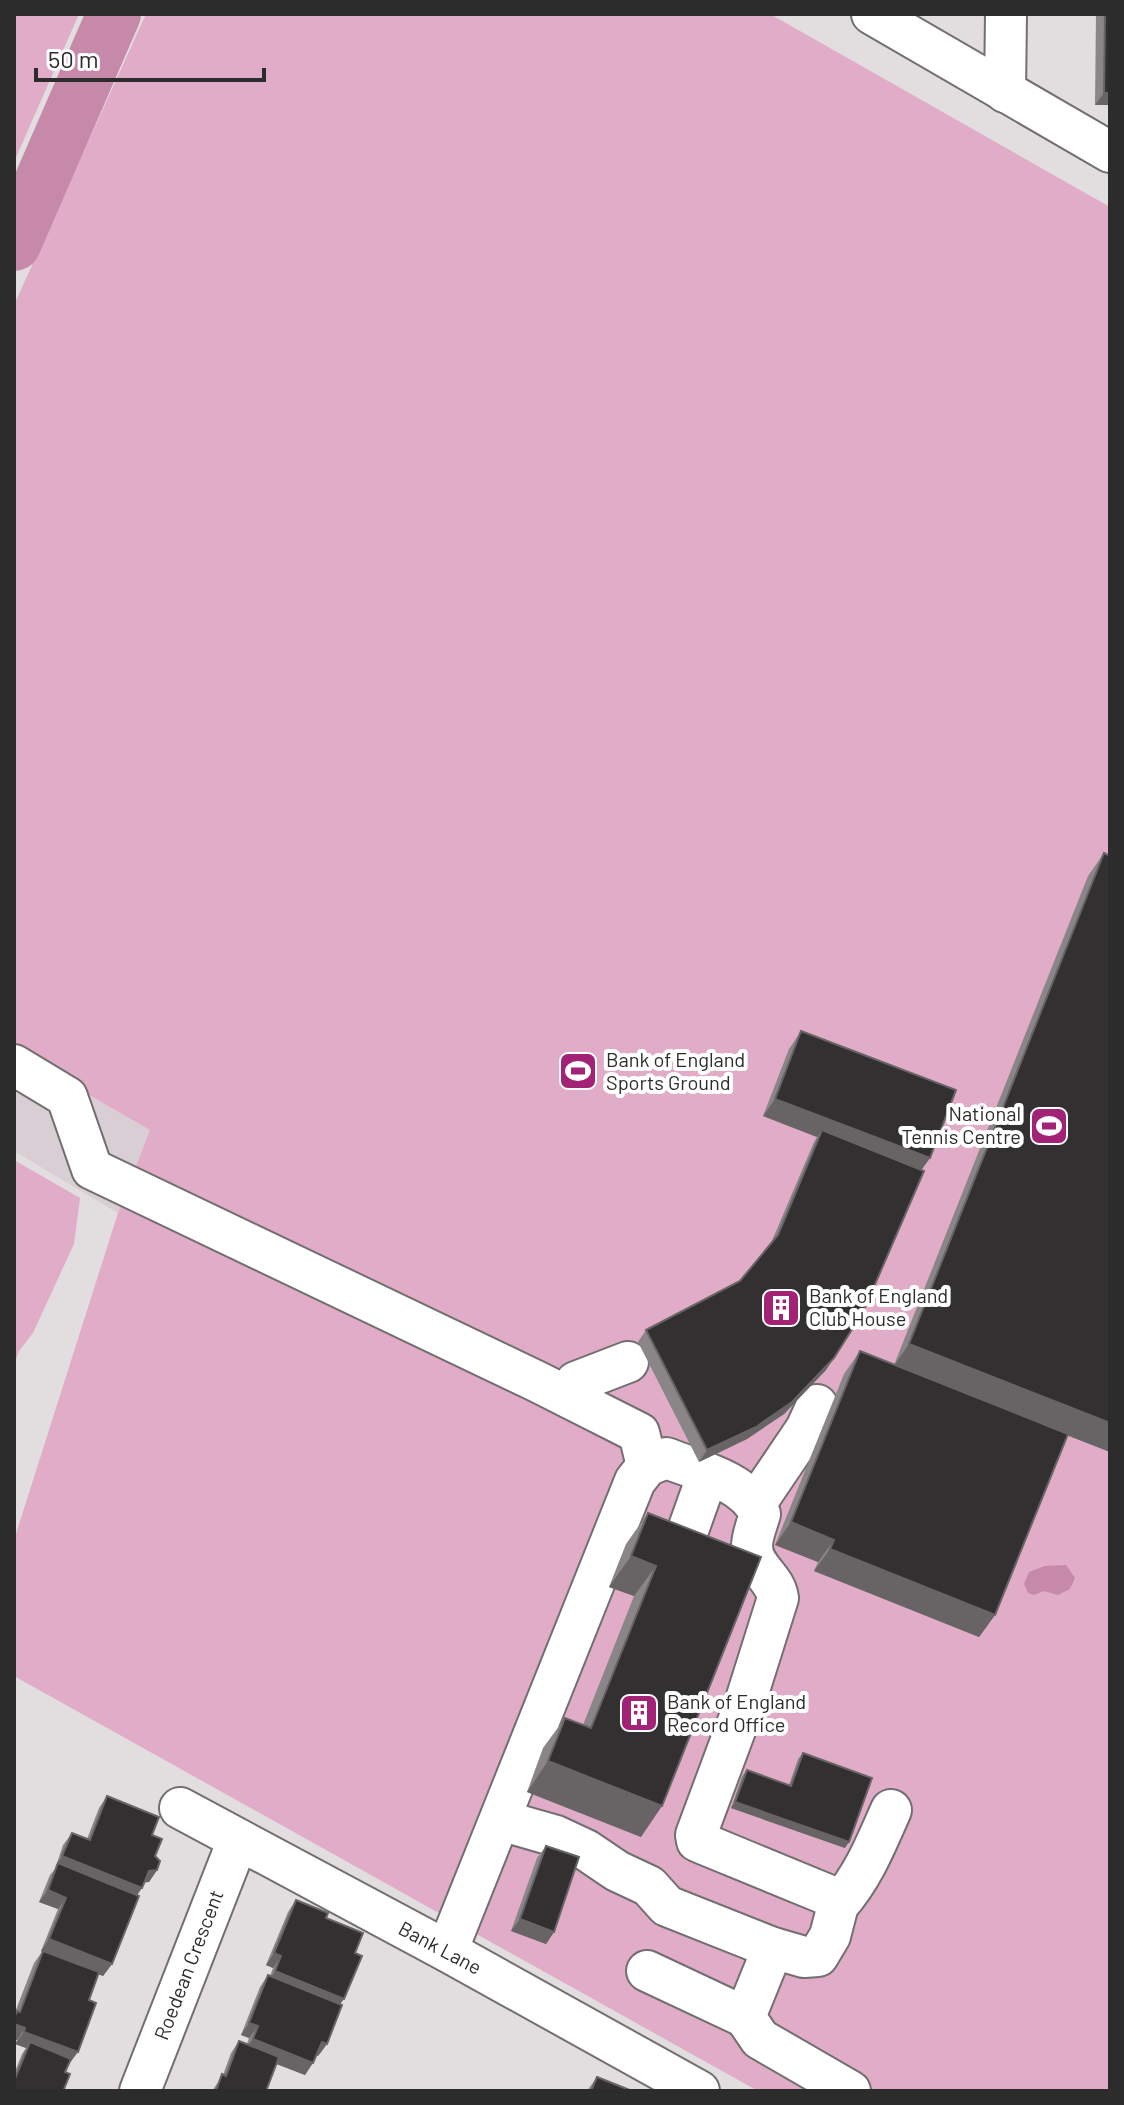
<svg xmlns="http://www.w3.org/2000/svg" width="1124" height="2105" viewBox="0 0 1124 2105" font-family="Barlow,sans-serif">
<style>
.built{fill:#d9ced4}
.green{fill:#e0acc7}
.water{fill:#c689a9}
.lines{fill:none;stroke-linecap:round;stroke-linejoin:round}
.river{stroke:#c689a9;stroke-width:54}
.minor-casing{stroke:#736f71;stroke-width:44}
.minor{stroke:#fff;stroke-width:40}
.wall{fill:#8a8688}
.shaded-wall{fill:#686465}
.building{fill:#333031;stroke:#686465;stroke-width:2}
.labels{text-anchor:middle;stroke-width:8;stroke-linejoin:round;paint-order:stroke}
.poi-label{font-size:20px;fill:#2d2c2c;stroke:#fff;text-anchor:start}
.street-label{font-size:20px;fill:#2d2c2c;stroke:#fff}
</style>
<rect width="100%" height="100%" fill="#e2dddf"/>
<!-- built -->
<polygon class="built" points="14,1052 150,1130 118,1213 14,1151"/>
<!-- green -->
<g class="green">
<polygon points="14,14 79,14 14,162"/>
<polygon points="146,14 770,14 1110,207 1110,2091 758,2091 14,1676 14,1540 118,1213 150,1130 14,1052 14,305"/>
<polygon points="14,1160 80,1198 74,1244 33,1333 19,1351 14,1365"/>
</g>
<!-- water -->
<polygon class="water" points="1066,1565 1075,1578 1070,1589 1058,1595 1044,1591 1034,1595 1028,1593 1024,1584 1029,1572 1045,1566"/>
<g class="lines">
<!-- river -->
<polyline class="river" points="14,244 114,14"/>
<defs>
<g id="minor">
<polyline points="872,14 1110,152"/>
<polyline points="1005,92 1006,14"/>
<polyline points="14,1065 67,1097 92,1169 538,1382 639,1433 647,1466"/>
<polyline points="570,1398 576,1382 628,1362"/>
<polyline points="756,1503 806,1429 817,1405"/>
<polyline points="682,1547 708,1474"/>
<polyline points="180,1808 447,1951 699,2091"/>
<path d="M838 1905C863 1877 876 1844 891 1810"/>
<polyline points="773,1948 745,2017 760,2039 850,2091"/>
<path d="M447 1951 635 1481 647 1466 666 1458C697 1470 746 1481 760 1514 757 1524 752 1536 752 1546 752 1568 775 1577 778 1598L744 1706 696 1835 697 1841 704 1844 828 1895 838 1905 830 1936 818 1956 804 1957 773 1948 667 1906 649 1886 617 1871 586 1850 556 1836 500 1820"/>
<polyline points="647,1971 745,2017"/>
<polyline points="140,2091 238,1840"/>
</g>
</defs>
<!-- minor casing -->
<use href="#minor" class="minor-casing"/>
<!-- minor -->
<use href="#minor" class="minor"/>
</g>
<!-- wall -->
<g class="wall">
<polygon points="1096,14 1110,14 1110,105 1095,105"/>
<polygon points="1104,853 1110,856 1110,1452 1067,1435 995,1615 979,1637 814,1571 818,1562 775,1545 844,1374 860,1351 894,1365 1088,876"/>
<polygon points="801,1031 930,1158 921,1170 826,1370 784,1414 747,1439 699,1462 638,1342 646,1330 740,1281 771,1243 814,1142 817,1137 763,1116 789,1049"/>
<polygon points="648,1513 761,1557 641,1837 527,1792 543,1748 565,1718 583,1725 634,1596 609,1587 626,1544"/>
<polygon points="803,1753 845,1848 731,1808 742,1776 747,1770 789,1785 798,1759"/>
<polygon points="107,1796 152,1835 157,1870 149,1882 144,1882 137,1895 112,1964 103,1976 98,1974 89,2000 69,2064 14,2091 14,2074 22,2054 26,2048 15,2044 17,2040 14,2039 14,2015 34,1963 42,1952 41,1951 58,1909 39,1902 50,1875 55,1869 63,1845 72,1833 87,1839 99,1808"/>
<polygon points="546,1846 554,1932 546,1944 511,1931 537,1858"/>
<polygon points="296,1900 326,1918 355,1953 327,2044 318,2056 316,2056 305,2075 276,2064 266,2091 212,2091 223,2075 231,2053 239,2041 247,2044 249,2038 241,2035 260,1987 268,1975 270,1976 273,1968 266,1965 288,1912"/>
<polygon points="597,2077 632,2091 587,2091"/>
</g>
<!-- shaded-wall -->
<g class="shaded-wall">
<polygon points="1104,93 1110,93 1110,105 1095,105"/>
<polygon points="775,1099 930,1158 917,1176 822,1130 817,1137 763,1116"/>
<polygon points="909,1344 1110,1423 1110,1452 893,1367"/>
<polygon points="834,1358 826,1370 784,1414 747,1439 699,1462 707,1450"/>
<polygon points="791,1522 834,1540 818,1562 775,1545"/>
<polygon points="830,1549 995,1615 979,1637 814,1571"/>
<polygon points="631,1556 656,1566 634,1596 609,1587"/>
<polygon points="548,1761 662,1806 641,1837 527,1792"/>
<polygon points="735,1802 849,1842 845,1848 731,1808"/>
<polygon points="62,1856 142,1888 134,1900 58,1863 54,1868"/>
<polygon points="157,1870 149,1882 141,1883 149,1871"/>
<polygon points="48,1890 66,1898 58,1909 39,1902"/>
<polygon points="520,1919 554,1932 546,1944 511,1931"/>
<polygon points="49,1939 112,1964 103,1976 41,1951"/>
<polygon points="274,1953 281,1956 273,1968 266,1965"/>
<polygon points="275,1971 344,1999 335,2011 267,1983"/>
<polygon points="249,2023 258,2026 249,2038 241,2035"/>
<polygon points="14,2024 25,2028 17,2040 14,2039"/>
<polygon points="24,2032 78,2052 69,2064 28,2049 30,2042 26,2048 15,2044"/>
<polygon points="253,2039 313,2063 305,2075 244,2051"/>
<polygon points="322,2042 327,2044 318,2056 313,2054"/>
</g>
<!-- building -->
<g class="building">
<polygon points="1105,14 1110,14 1110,93 1104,93"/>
<polygon points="1104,853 1110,856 1110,1423 909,1344"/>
<polygon points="801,1031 956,1090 930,1158 775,1099"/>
<polygon points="822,1130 924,1171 863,1312 834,1358 792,1402 756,1427 707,1450 646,1330 740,1281 778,1235"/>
<polygon points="860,1351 1068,1434 995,1615 830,1549 834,1540 791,1522"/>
<polygon points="648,1513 761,1557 662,1806 548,1761 565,1718 591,1728 656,1566 631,1556"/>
<polygon points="803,1753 872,1778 849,1842 735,1802 747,1770 791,1786"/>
<polygon points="107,1796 159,1817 152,1835 162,1839 155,1856 160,1861 157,1870 149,1871 142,1888 62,1856 72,1833 90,1840"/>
<polygon points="546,1846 579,1857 554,1932 520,1919"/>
<polygon points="58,1863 139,1896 112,1964 49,1939 66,1898 48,1890"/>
<polygon points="296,1900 328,1913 326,1918 363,1933 355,1953 362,1956 344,1999 275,1971 281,1956 274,1953"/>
<polygon points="43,1951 99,1972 89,2000 96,2003 78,2052 24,2032 25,2028 14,2024 14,2018 17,2011 20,2012"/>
<polygon points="268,1975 342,2005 327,2044 322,2042 313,2063 253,2039 258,2026 249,2023"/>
<polygon points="239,2041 279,2057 266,2091 216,2091 222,2074 226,2076"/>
<polygon points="30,2042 71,2059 65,2072 70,2074 64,2089 67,2091 14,2091 14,2081"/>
<polygon points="597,2077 632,2091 591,2091"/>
</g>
<!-- icons -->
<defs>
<symbol id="stadium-square" viewBox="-11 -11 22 22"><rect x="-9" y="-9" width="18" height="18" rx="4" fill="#a22375" stroke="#fff"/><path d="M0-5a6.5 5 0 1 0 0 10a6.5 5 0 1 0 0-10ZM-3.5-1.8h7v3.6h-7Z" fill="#fff"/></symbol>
<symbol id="building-square" viewBox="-11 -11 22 22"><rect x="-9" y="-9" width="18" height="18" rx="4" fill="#a22375" stroke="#fff"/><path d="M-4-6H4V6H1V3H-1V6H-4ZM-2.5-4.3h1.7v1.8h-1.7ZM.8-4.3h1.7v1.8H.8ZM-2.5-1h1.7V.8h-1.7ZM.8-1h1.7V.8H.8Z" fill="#fff"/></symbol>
</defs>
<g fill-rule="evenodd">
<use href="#stadium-square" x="556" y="1049" width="44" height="44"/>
<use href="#stadium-square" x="1027" y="1104" width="44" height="44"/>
<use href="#building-square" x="759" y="1286" width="44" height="44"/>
<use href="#building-square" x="617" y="1691" width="44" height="44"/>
</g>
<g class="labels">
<!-- poi labels -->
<g class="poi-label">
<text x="606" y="1067">Bank of England<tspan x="606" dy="23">Sports Ground</tspan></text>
<text x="1021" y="1121" text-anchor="end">National<tspan x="1021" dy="23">Tennis Centre</tspan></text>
<text x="809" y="1303">Bank of England<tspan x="809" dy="23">Club House</tspan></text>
<text x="667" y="1709">Bank of England<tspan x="667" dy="23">Record Office</tspan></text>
</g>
<!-- street labels -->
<g class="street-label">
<text transform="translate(440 1948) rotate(28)" y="7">Bank Lane</text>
<text transform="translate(189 1965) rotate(-69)" y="7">Roedean Crescent</text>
</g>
</g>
<!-- border -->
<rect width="1124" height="2105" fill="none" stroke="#2d2c2c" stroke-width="32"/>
<!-- scale -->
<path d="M36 68v12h228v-12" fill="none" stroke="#2d2c2c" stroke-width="4"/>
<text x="48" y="68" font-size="24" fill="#2d2c2c" stroke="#ffffff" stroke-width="6" paint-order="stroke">50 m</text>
</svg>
